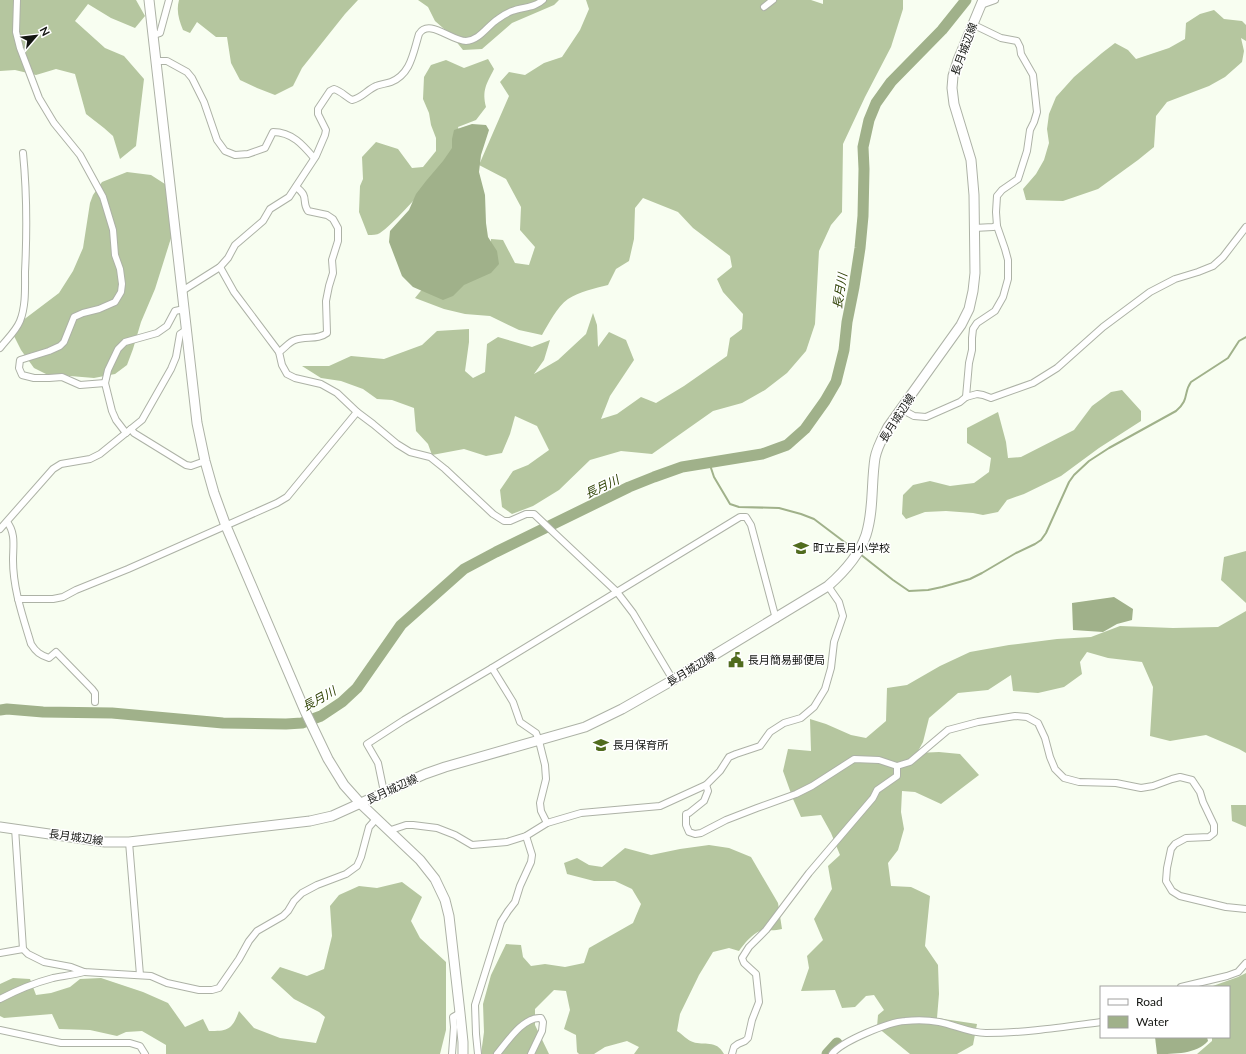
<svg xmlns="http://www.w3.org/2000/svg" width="1246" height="1054" viewBox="0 0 1246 1054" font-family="Lato,'Noto Sans JP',sans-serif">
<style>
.forest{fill:#b5c69f}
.water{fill:#a0b18a}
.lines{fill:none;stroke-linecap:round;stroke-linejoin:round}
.stream{stroke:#a0b18a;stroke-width:2}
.river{stroke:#a0b18a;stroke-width:11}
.street-casing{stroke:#adb2a6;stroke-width:8}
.secondary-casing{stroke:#adb2a6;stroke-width:11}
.street{stroke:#fff;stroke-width:6}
.secondary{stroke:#fff;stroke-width:9}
.labels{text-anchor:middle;stroke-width:3;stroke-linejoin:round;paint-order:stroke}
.street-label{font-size:11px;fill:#131511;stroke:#fff}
.poi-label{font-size:11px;fill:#131511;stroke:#fff;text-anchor:start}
.water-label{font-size:12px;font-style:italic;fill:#2f4304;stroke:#fff}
</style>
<rect width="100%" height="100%" fill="#f8fef1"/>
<!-- forest -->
<g class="forest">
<polygon points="0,0 136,0 145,16 135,28 111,18 88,4 75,21 105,48 124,56 144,79 136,146 120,159 113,136 104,128 86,114 75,74 56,69 36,75 15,70 0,71"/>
<path d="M179 0H358L345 14 302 68 293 86 275 95 257 88 240 80 231 63 227 37H216L197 22 190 33 183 30C179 20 176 11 179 0Z"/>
<polygon points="418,0 559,0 554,5 512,23 482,49 463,50 451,35 435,21 428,7"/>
<path d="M586 0H811L823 4V0H903V9L891 47 865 97 843 144 842 212 831 225 819 251 815 324 806 351 787 373 765 390 742 403 713 411 652 454 621 451 590 460 559 490 533 506 512 514 502 507 500 490 513 471 528 465 549 450 537 426 515 416 510 434 502 453 486 456 464 449 432 455 428 444 416 431 414 408 392 400 377 399 363 389 341 381 321 378 302 366H329L351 356 384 359 422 345 437 331 469 329V342L465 371 473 378 485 372 487 344 498 337 532 347 550 340 544 360 534 374 558 360 586 334 593 313 597 325 598 347 609 332 626 340 634 360 610 396 601 419 617 414 641 397 656 403 684 386 727 356 730 338 742 329 743 314 723 292 717 279 732 267 730 256 693 228 678 212 643 198 635 208 634 239 629 261 616 269 608 285C595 288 579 292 568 299 557 307 549 323 542 335L519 330 490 316 465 314 444 309 415 298 428 282 490 262 491 239 503 240 515 263 529 265 535 247 520 230 521 207 506 179 479 165 509 96 500 82 509 72 525 75 544 63 562 57 580 30 589 9Z"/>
<polygon points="1214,10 1224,19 1242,21 1246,25 1246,41 1241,38 1244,51 1242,62 1225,77 1209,86 1167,102 1156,116 1154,147 1138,160 1098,189 1063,201 1026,200 1023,189 1036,174 1044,160 1049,143 1047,129 1049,114 1056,97 1074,77 1102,53 1115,43 1128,50 1136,59 1169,48 1185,39 1186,23 1200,14"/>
<path d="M488 59 494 69C486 85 482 90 486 107L476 120 458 127C459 131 460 136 460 139 458 153 394 225 380 233 377 235 372 235 368 235L359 212 360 186 363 179 362 157 376 142 398 149 412 168 423 167 436 151V138L431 125 429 113 423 99 424 77 431 65 446 60 464 68Z"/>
<polygon points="127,172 151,175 168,186 177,219 155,289 141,322 133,349 127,365 115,374 94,378 46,374 34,368 21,350 13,334 18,324 59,293 73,271 83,248 90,203 93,195 102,182"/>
<polygon points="1122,390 1141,411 1141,421 1099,448 1061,476 1024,494 1007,500 998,512 983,515 973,513 946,511 925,512 906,519 902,514 903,495 913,485 930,481 950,486 974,483 989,472 991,458 967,443 967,428 998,412 1006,442 1008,458 1021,457 1074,430 1092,406 1111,392"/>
<polygon points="1246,551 1246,603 1221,580 1224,557"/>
<polygon points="1246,611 1246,753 1239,749 1206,735 1170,741 1150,736 1153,687 1142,662 1108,658 1087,652 1080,662 1082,674 1064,687 1038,693 1013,691 1011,675 988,690 958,693 929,718 923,742 917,753 939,752 960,754 979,775 941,804 915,792 902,791 901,812 904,829 898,850 888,863 891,886 911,887 930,896 925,946 938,965 939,994 937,1018 977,1024 973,1045 957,1054 910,1054 877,1027 878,1015 884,1010 874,995 866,996 855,1007 842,1008 835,990 801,991 809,968 807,956 823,940 814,919 832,889 828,866 840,855 831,833 821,815 801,817 793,799 783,771 788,749 811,751 810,719 826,724 851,735 866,738 886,721 887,688 907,685 940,666 970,652 1009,645 1057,639 1091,637 1120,626 1173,628 1218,627"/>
<polygon points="1231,805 1246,805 1246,827 1232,821"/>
<path d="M709 845 729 848 751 857 778 903 782 929C774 931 765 930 760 931 753 933 743 945 739 951L729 948 713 952 699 975 680 1014 677 1031C682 1034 688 1041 693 1042 704 1046 716 1039 724 1054H634L639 1047 627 1041 605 1047 594 1054H579L577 1052 576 1035 564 1029 570 1010 566 991 554 990 535 1009V1025L549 1054H481L484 1032 483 1004 491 975 506 944 521 945 523 957 531 966 545 964 565 967 584 963 589 948 633 923 641 904 632 889 615 881H594L567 874 564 863 577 858 589 865 602 867 625 848 651 855 680 849Z"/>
<path d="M402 882 422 897 411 921 420 938 446 962V1030L440 1054H166V1045L142 1031 126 1032 117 1036 90 1030 59 1029 52 1014 4 1018 0 1016V984L13 978 30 979 36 995 51 993 70 987 80 979 101 978 143 992 168 1003 185 1027 203 1019 209 1031C228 1031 232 1030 239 1011L254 1028 280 1038 316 1043 325 1017 319 1012 294 999 271 978 280 967 307 976 324 969 332 936 330 906 339 895 359 886 377 888Z"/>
<polygon points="1246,973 1246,1054 1197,1054 1212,1041 1212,1037 1229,1037 1229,987 1210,987 1238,977"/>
</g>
<!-- water -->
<g class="water">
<polygon points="472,124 486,125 489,130 481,155 479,172 485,195 486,223 488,237 497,251 499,264 491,273 464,285 453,296 443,300 413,287 402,276 389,242 390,231 409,210 416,194 426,181 443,161 452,148 452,139 454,130"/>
<polygon points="1114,597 1133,609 1132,620 1117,624 1103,632 1073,630 1072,603"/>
<path d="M1155 1037H1207L1208 1041C1197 1054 1174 1054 1157 1054Z"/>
</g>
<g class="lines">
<!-- stream -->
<g class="stream">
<polyline points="709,462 714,477 730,504 739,507 779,508 801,514 814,519 855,550"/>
<path d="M860 554 893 580 909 591 928 590 942 587 970 579 982 573 1016 553 1035 544 1041 540 1046 533 1069 482 1074 475 1089 461 1109 448 1176 411C1190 399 1183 393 1191 382L1228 358 1239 341 1246 337"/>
</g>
<!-- river -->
<g class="river">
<polyline points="0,710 7,709 43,712 112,713 223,723 286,724 302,723 321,716 342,702 357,688 401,625 464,569 496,552 629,487 654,477 682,467 762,454 787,445 805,429 825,401 836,382 844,350 847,322 854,287 860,248 863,216 864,169 863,147 869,120 876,103 891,82 942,30 966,0"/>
<polyline points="827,1054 837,1043"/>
</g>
<defs>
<g id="street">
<polyline points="17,0 16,32 20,48 39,98 54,123 80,155 103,197 113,230 115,255 120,269 122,284 121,292 115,302 99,309 83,313 74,317 64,342 60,346 49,351 20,360 19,368 22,375 34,378 49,378 62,377 80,385 105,383"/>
<polyline points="981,5 995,0"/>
<polyline points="764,7 773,0"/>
<polyline points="154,35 160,33 169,0"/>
<path d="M157 61H167L187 72 192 78 204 102 217 140 225 151 235 155 248 154 265 148 273 132C292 132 303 145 314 158"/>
<polyline points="974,228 993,227 997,226"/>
<polyline points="220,267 234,292 279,352 282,365 287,374 295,378 321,384 337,393 357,412 373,424 397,444 410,452 430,457 445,469 493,514 504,521 510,521 526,514 534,514 617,592 633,613 673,680"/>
<path d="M182 291 220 267 228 258 235 245 263 221 270 209 289 197 316 156 325 135 326 130 318 114V109L330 91 334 89C341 91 346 97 352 100 362 98 367 90 376 86 380 84 386 84 391 82 411 74 413 53 419 34 429 18 451 41 466 41 480 40 487 26 498 19 502 16 507 13 512 11 522 7 535 8 543 0"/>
<path d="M0 348C7 339 16 331 20 321 26 306 25 288 25 272 27 232 27 193 23 153"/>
<path d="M279 352C285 348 289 342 295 340 306 336 318 340 327 333L326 301 329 286 333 273 332 260 338 241V228L333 219 327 215 308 211C301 201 310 197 296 187"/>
<polyline points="966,397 969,363 972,350 972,338 973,329 977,323 995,311 1003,297 1008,279 1008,260 1005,249 997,226 996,212 997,196 1002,190 1018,179 1027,151 1030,130 1034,122 1037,112 1033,75 1021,54 1020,47 1017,41 1001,38 972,24"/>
<polyline points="901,409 914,416 926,417 960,402 966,397 977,394 983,395 991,398 1033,383 1057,368 1103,327 1150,292 1175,279 1198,272 1213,266 1223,257 1246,227"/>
<polyline points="131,429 134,433 186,465 191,466 205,461"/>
<polyline points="126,433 116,420 112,411 105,383 108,370 118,349 125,342 157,333 167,326 175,311 184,309"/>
<path d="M7 522C16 533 13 547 13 560 13 589 23 617 31 644 36 652 40 655 49 658L56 652 92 689 95 693V702"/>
<polyline points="0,529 53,469 61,464 90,459 100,454 142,420 171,369 176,357 180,334 186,330"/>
<polyline points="18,599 53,599 63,597 76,590 128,569 277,503 287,497 357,412"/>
<polyline points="492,668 513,702 520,722 536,733 539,741 545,765 546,779 540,803 541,811 547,823"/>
<polyline points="706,785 708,791 704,801 689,813 686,814 686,825 689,832 695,834 701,833 726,820 757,808 796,794 812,786 854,759 879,760 897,766 910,762 948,730 978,722 1015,716 1027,717 1038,723 1045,738 1050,757 1055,769 1064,778 1079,782 1116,783 1141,788 1153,786 1172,779 1180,777 1192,780 1200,792 1203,802 1214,825 1214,833 1209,837 1186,838 1175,844 1171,849 1167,868 1166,881 1172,891 1180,896 1226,907 1246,909"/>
<polyline points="384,792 378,763 367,744 404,720 492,668 740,517 746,517 751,525 776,619"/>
<polyline points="15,828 23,949"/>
<polyline points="388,831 406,825 413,825 437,828 455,835 472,845 507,842 526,836 547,823 581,813 660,806 706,785 720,771 729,757 736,754 760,746 770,732 784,723 801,718 814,707 825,689 831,668 834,642 843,616 839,602 828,586"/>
<polyline points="129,842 140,975"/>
<polyline points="0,953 23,949 28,954 44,962 71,967 84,972 151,976 167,983 199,990 212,990 219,988 239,959 249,941 257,931 283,916 288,911 294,901 302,893 317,885 346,874 357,866 361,857 369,827 376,819"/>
<polyline points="1181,987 1227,976 1238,972 1246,963"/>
<path d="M0 999C17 990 34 983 53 978 63 976 73 975 84 972"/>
<polyline points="0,1030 61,1043 130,1043 140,1046 145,1054"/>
<polyline points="452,1054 454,1027 453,1017 460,1013"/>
<polyline points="478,1054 476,1034 475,1005 501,922 508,911 515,902 520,886 531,862 532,855 526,836"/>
<path d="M497 1054C507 1042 524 1016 541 1018L543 1022 542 1031 531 1054"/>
<polyline points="732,1054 734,1047 738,1044 745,1041 748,1038 752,1020 759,1002 756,974 744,963 742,958 749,947 766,930 809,873 873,798 877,790 897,776 897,766"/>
<path d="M832 1054C842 1041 889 1022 905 1021 916 1020 928 1020 939 1022 955 1025 969 1033 986 1033 1025 1033 1063 1027 1101 1022"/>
</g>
<g id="secondary">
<polyline points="149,0 197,423 205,461 214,493 226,526 305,711 328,759 344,785 361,804 420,860 435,879 445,900 449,916 460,1013 463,1042 463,1054"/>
<path d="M0 827 105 842H129L310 821 332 816 425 774 445 767 585 727 622 709 673 680 828 586C844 572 859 556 866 535 874 510 871 483 875 458 877 447 883 437 888 427L961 325 969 309 973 291 975 273 974 195 971 160 954 104 952 88 953 76 958 60 983 0"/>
</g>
</defs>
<!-- street casing -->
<use href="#street" class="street-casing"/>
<!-- secondary casing -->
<use href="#secondary" class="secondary-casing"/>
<!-- street -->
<use href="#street" class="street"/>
<!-- secondary -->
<use href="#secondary" class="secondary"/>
</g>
<!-- icons -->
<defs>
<symbol id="school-bare" viewBox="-9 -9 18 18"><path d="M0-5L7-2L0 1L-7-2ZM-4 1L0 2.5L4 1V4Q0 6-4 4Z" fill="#516c1f" stroke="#fff" stroke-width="2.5" paint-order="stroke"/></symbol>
<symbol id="civic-bare" viewBox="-9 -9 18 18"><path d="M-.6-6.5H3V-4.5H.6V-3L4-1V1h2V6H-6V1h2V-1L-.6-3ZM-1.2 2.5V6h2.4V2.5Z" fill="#516c1f" stroke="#fff" stroke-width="2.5" paint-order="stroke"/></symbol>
</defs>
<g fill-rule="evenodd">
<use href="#school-bare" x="790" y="537" width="22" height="22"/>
<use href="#civic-bare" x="725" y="649" width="22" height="22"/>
<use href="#school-bare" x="590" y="734" width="22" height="22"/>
</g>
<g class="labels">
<!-- street labels -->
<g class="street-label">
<text transform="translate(964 49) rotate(-70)" y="4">長月城辺線</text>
<text transform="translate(897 418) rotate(-57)" y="4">長月城辺線</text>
<text transform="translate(691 669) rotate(-31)" y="4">長月城辺線</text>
<text transform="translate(392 789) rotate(-25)" y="4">長月城辺線</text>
<text transform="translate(76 837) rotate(8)" y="4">長月城辺線</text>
</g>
<!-- poi labels -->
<g class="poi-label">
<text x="813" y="552">町立長月小学校</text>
<text x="748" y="664">長月簡易郵便局</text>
<text x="613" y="749">長月保育所</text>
</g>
<!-- water labels -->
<g class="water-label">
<text transform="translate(840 291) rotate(-81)" y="4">長月川</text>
<text transform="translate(602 487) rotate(-26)" y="4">長月川</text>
<text transform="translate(319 699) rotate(-29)" y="4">長月川</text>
</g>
</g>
<!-- legend -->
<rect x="1100" y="986" width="130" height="52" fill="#ffffff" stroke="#a1a1a0"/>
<rect x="1108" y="999" width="20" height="6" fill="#ffffff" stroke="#a1a1a0"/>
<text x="1136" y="1006" font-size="12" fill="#131511">Road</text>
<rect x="1108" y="1016" width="20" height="12" fill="#a0b18a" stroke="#a1a1a0"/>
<text x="1136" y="1026" font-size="12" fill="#131511">Water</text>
<!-- north arrow -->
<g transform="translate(36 36) rotate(62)" stroke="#ffffff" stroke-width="3" paint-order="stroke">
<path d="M0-3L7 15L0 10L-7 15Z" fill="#131511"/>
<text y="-6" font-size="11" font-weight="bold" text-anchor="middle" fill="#131511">N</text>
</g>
</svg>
